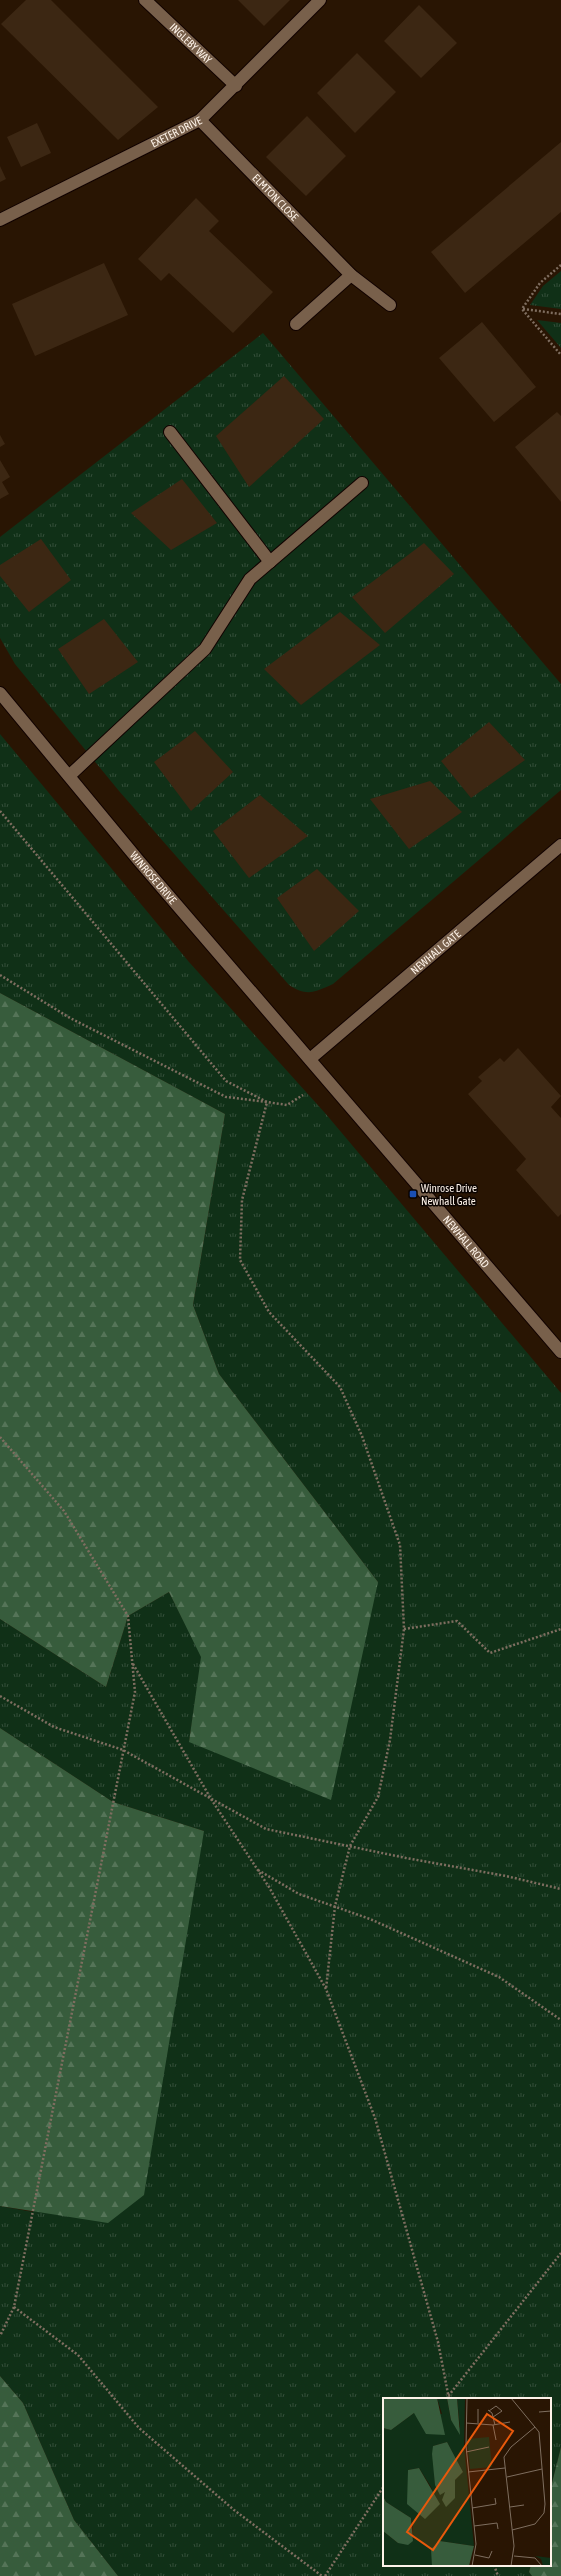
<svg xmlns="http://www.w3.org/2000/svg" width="561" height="2576" viewBox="0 0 561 2576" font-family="'Asap Condensed',sans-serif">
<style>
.grass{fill:url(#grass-tufts)}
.forest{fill:url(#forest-firs)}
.building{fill:#3c2713}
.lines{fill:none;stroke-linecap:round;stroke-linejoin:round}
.minor-casing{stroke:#110200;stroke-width:14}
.tertiary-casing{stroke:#110200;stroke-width:14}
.path{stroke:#7f6e60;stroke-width:2.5;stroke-dasharray:2 2;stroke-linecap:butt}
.minor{stroke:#78604b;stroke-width:12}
.tertiary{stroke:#78604b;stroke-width:12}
.transit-dot{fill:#1a4fb4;stroke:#0b0401;stroke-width:1.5}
.labels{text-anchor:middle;stroke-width:3;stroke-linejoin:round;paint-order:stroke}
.street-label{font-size:11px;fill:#fef3e9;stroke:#0b0401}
.poi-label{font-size:11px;fill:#fef3e9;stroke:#0b0401;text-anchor:start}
.inset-road{fill:none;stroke:#7e6e5f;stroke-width:1}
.view{fill:#e8590c;fill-opacity:0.15;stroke:#e8590c;stroke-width:2}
.inset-edge{fill:none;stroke:#fef3e9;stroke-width:2}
</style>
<defs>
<pattern id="grass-tufts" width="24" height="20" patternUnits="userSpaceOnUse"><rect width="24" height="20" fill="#103017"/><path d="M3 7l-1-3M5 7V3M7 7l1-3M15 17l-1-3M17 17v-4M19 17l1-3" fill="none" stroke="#344e39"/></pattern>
<pattern id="forest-firs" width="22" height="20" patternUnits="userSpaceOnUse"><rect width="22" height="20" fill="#375c3c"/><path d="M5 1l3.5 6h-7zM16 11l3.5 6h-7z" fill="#557458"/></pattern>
</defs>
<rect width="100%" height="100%" fill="#291503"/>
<!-- grass -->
<g class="grass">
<polygon points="561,271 561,309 530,305 543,286"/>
<polygon points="537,320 561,323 561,348"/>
<path d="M263 333 561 684V790L333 984C315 992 307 997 289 985L119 791 15 664 0 638V537Z"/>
<polygon points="0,734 189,962 325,1113 561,1393 561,2447 550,2491 550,2399 384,2399 384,2565 531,2565 529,2572 532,2576 118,2576 74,2520 23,2403 0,2376 0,2206 33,2212 204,1831 113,1802 0,1728 0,1619 106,1687 128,1616 169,1592 202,1657 189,1742 378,1582 219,1374 193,1305 225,1114 0,993"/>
</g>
<!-- forest -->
<g class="forest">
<polygon points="0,993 225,1114 193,1305 219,1374 378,1582 331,1800 189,1742 201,1657 169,1592 128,1616 106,1687 0,1619"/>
<polygon points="0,1728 113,1802 204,1831 144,2195 108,2223 0,2206"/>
<polygon points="0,2376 23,2403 74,2520 118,2576 0,2576"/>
<polygon points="561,2447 561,2576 532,2576 529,2572 531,2565 550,2565 550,2491"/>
</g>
<!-- building -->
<g class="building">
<polygon points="26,0 51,0 158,107 118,140 1,24"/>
<polygon points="238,0 290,0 264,26"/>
<polygon points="419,5 457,43 421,78 384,41"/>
<polygon points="357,53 396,92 355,133 317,93"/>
<polygon points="307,116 346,156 306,196 266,157"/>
<polygon points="37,123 51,153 21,167 7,137"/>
<polygon points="561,142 561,212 465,293 431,252"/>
<polygon points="0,166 6,179 0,182"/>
<polygon points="196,198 219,221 209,231 273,292 233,333 169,273 161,281 138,259"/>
<polygon points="104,263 128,315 35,356 12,304"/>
<polygon points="482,322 536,387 494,422 439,358"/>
<polygon points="284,376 324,419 249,487 216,436"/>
<polygon points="557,412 561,416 561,502 515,447"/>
<polygon points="0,435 5,444 0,447"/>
<polygon points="0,460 10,477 2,482 9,494 0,499"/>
<polygon points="182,479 217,523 171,550 131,513"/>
<polygon points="41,539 71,580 29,612 0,576 0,565"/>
<polygon points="424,543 454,574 385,633 352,597"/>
<polygon points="340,612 380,645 301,705 264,669"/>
<polygon points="104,619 138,662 89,694 58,649"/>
<polygon points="489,722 525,760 471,798 441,761"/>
<polygon points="195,731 233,772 191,811 154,762"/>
<polygon points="430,781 462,812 409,849 370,799"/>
<polygon points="260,795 308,836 249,878 213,831"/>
<polygon points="317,869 359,911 314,951 277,898"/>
<polygon points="518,1048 561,1096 551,1107 561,1118 561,1214 558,1217 516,1170 526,1159 468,1094 482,1081 478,1077 500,1058 504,1062"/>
</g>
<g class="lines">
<defs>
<g id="minor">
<path id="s1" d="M145 0 236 86"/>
<path id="s2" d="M200 120 351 275 390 305"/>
<path id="s3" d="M0 220 200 120 320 0"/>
<polyline points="296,324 351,275"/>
<polyline points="170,432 270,562"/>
<polyline points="69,776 205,649 250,579 362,483"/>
<path id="s4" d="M310 1059 561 845"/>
</g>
<g id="tertiary">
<path id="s5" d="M0 693 139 861 561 1352"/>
</g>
</defs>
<!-- minor casing -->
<use href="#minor" class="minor-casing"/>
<!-- tertiary casing -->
<use href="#tertiary" class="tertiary-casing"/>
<!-- path -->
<g class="path">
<polyline points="561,265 540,283 522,309 561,355"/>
<polyline points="523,309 561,314"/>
<polyline points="0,811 226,1081 267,1102 287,1105 303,1095"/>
<polyline points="0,975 70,1018 226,1097 267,1102 242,1200 240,1260 269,1312 340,1387 362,1436 400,1545 404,1629 390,1740 378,1797 350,1846 335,1906 326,1989"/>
<polyline points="0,1437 64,1511 128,1616 135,1692 14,2307 0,2336"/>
<polyline points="404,1629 457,1621 490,1653 561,1629"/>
<polyline points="133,1664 211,1799 269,1887 326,1989 375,2118 438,2342 449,2399"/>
<polyline points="0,1696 54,1727 123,1750 266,1829 406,1858 506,1876 561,1889"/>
<polyline points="258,1870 299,1894 370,1919 499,1977 561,2020"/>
<polyline points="14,2307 78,2355 139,2428 234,2510 322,2576"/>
<polyline points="446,2399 561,2253"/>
<polyline points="494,2565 498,2576"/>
<polyline points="325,2576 384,2486"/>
</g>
<!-- minor -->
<use href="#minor" class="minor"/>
<!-- tertiary -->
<use href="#tertiary" class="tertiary"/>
</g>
<!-- markers -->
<rect class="transit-dot" x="409" y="1190" width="8" height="8" rx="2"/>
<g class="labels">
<!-- street labels -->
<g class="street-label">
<text dy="4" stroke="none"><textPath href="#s1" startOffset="63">INGLEBY WAY</textPath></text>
<text dy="4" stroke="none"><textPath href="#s3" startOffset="197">EXETER DRIVE</textPath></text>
<text dy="4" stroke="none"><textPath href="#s2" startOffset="108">ELMTON CLOSE</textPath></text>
<text dy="4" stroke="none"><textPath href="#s5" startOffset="240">WINROSE DRIVE</textPath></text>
<text dy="4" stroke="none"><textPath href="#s4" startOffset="165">NEWHALL GATE</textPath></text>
<text dy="4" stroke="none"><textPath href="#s5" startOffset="720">NEWHALL ROAD</textPath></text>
</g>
<!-- poi labels -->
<g class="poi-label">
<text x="421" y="1192">Winrose Drive<tspan x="421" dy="13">Newhall Gate</tspan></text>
</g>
</g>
<!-- overview -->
<g transform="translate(383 2398)">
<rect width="168" height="168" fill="#291503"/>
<path d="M54 0H64L68 22 77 30 74 0H82L81 48 91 148 57 143 49 151V168H0V133L15 145 30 143V127L28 120 3 104 0 98V30L8 32 31 15 59 16ZM64 44 80 74 72 82V100L62 98V94L52 87 50 48ZM36 70 48 89 53 102 25 72ZM106 39 109 69 87 71 84 41ZM152 158 168 160V168H160L158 161Z" fill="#103017" fill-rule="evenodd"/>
<path d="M0 0H54L62 37 43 36 31 15 8 32 0 30ZM64 0H74L77 37 68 22ZM64 44 80 74 72 82V100L63 109 59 102 62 94 57 97 52 87 49 56 50 48ZM36 70 57 106 42 121 24 106 25 72ZM0 98 3 104 28 120 30 143 25 147 15 145 0 133ZM57 143 91 148 86 168H49L48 151Z" fill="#375c3c"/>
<path class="inset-road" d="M84 0 83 48 93 146 89 168M128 0 156 34 162 106 161 115 152 126 129 132M95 11V25M105 12 109 15 112 27M106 13 113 8 119 13 110 19M156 14 168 13M83 25 110 27 127 24M110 27 113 42M83 54 106 49M85 74 122 70M124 79 159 71M127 109 141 107M89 110 113 106 112 100M91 128 114 125 115 131M92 157 106 160 109 153M131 158 152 160 159 168M128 168 131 148 121 59 128 49 152 29"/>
<path class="view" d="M104 16 130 33 50 152 24 134Z"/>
<rect width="168" height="168" class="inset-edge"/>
</g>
</svg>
